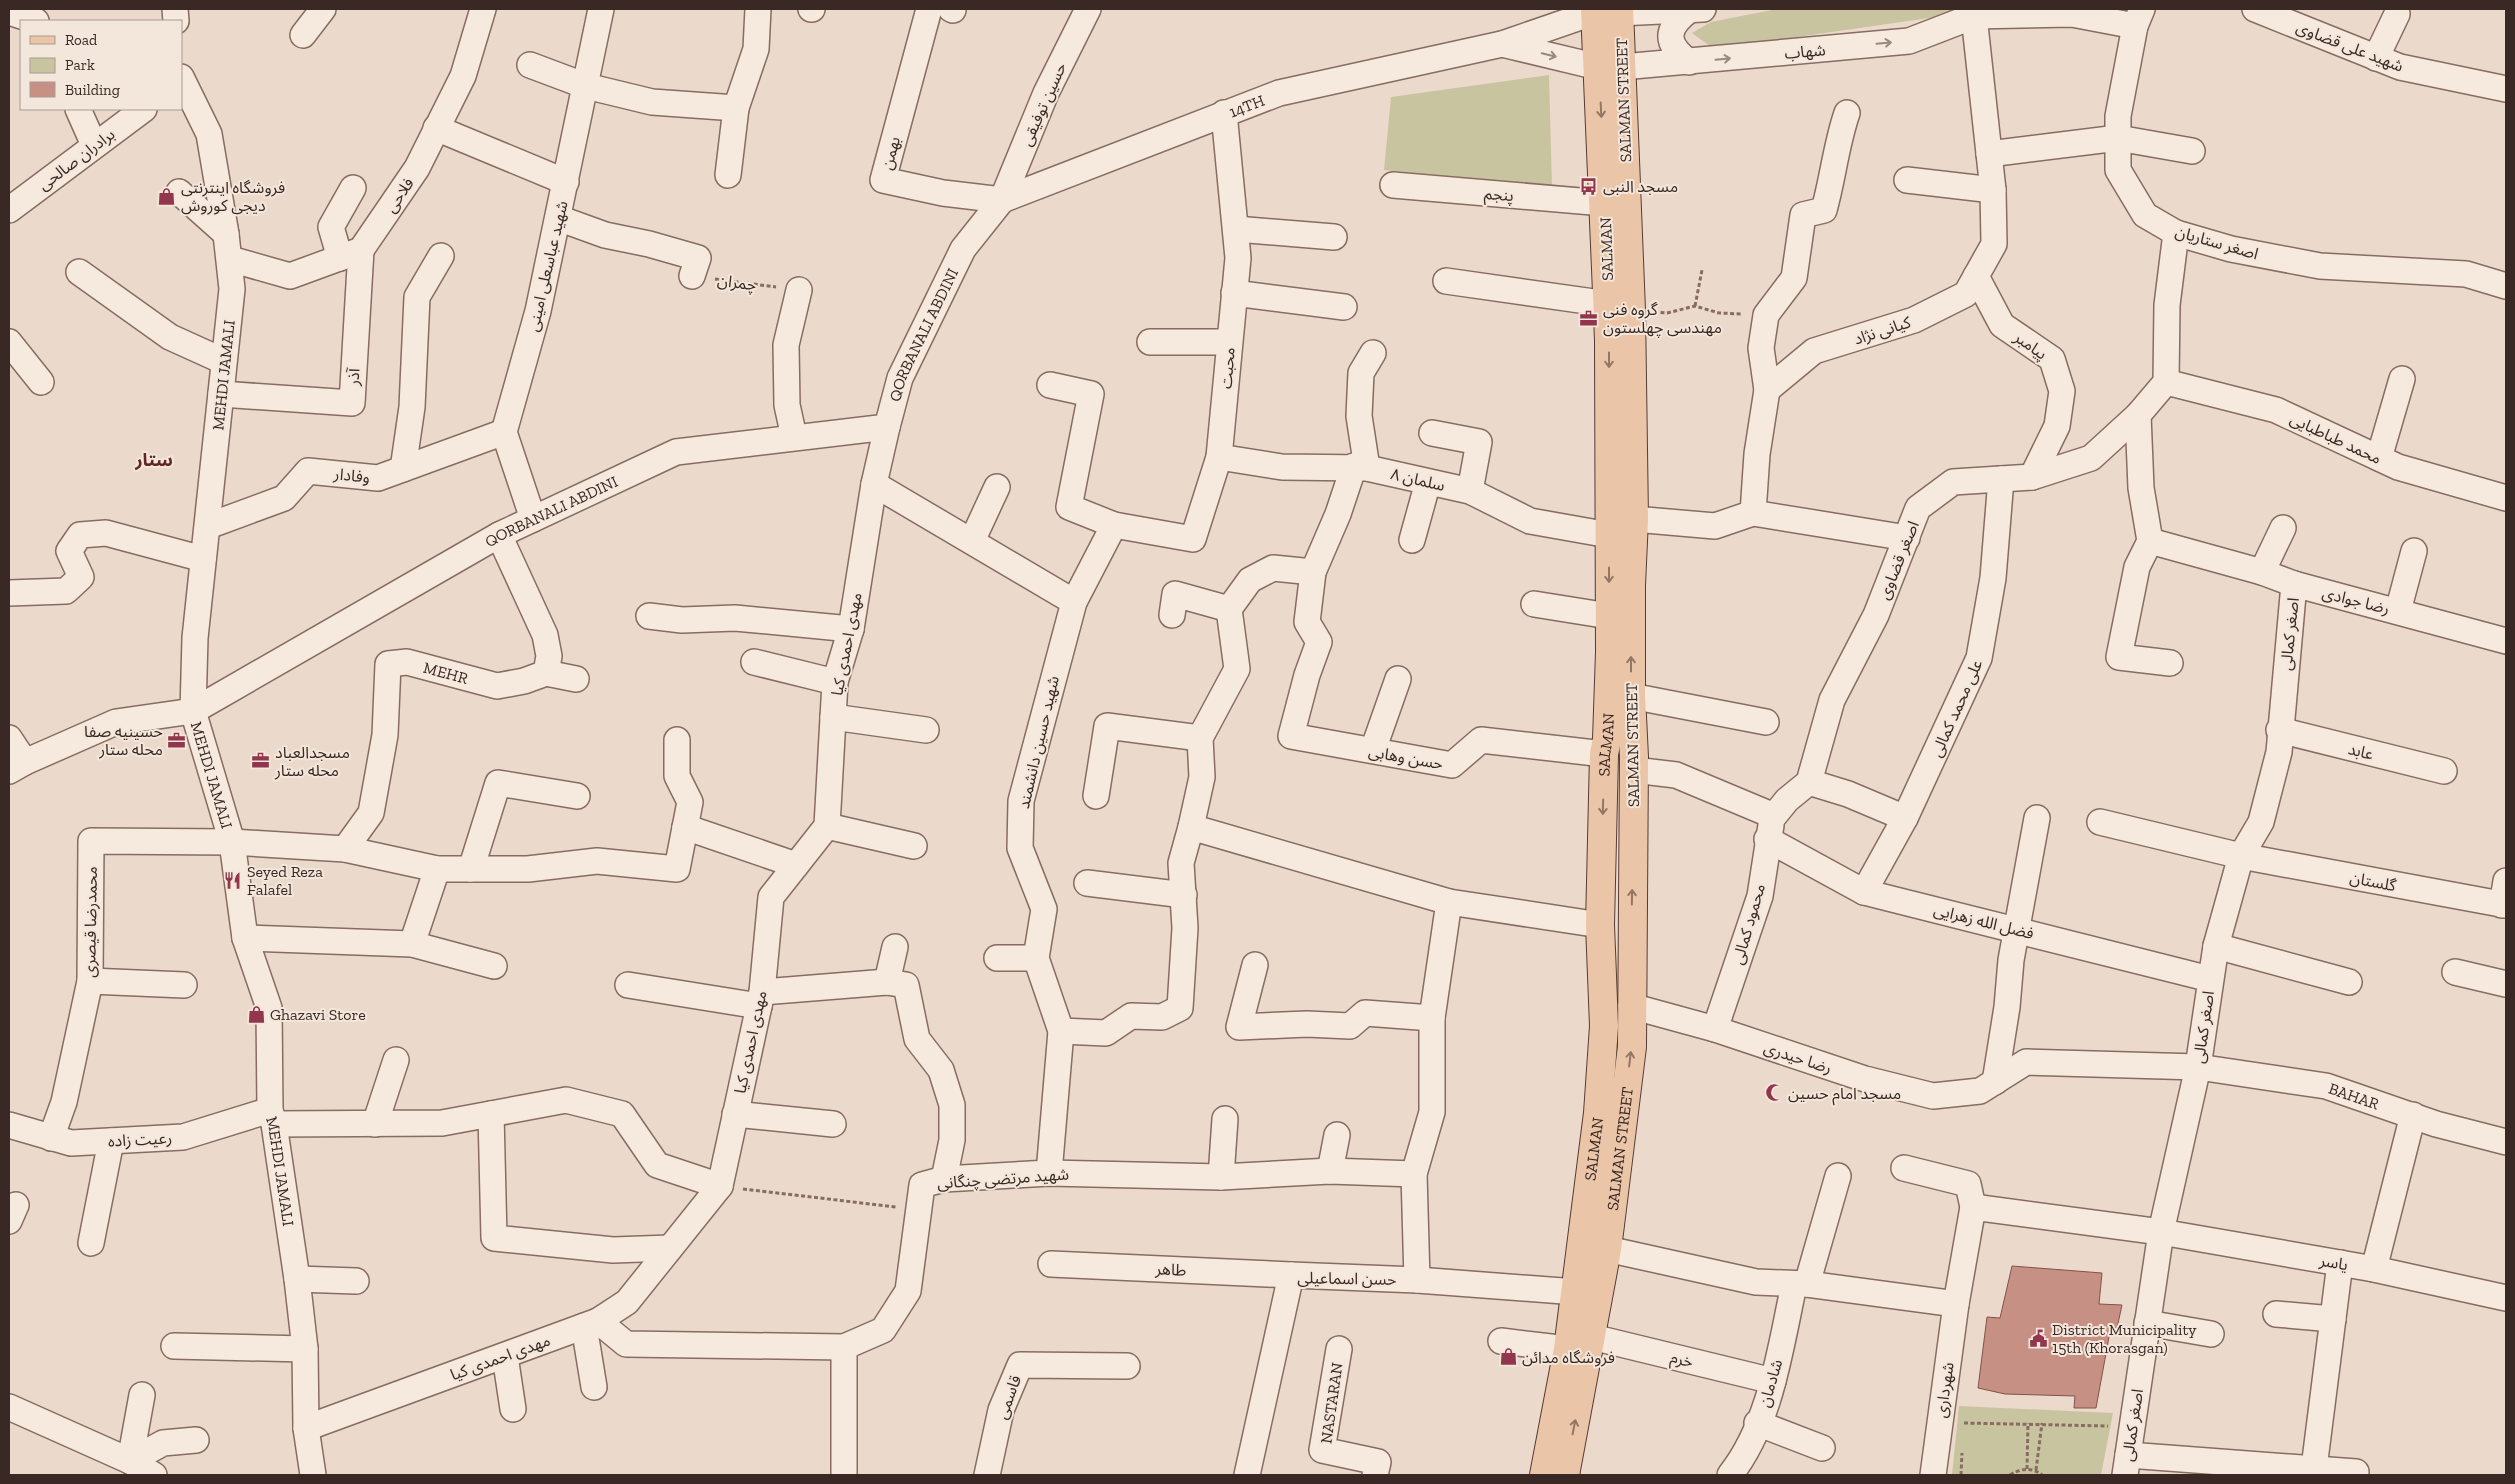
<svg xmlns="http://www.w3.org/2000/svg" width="2515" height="1484" viewBox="0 0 2515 1484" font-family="'Zilla Slab','Noto Sans Arabic',serif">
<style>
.green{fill:#c9c4a0}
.building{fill:#c69085;stroke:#845149}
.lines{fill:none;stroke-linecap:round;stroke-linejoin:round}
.minor-casing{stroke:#876c61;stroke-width:28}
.major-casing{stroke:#563b34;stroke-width:30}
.path{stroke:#876c61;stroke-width:3;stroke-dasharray:4 2.5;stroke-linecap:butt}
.minor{stroke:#f6e9de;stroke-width:25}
.major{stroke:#eac5a8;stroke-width:28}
.oneway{stroke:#988880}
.oneway2{stroke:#927666}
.labels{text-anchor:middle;stroke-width:4;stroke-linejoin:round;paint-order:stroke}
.street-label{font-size:16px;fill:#392823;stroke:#f3e6da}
.poi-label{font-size:16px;fill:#392823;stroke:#f3e6da;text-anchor:start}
.neighbourhood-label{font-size:18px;font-weight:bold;fill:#622628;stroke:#f3e6da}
</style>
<rect width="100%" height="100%" fill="#ebdacb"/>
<!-- green -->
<g class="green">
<polygon points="1777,9 1956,9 1950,15 1714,49 1692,33 1711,22"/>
<polygon points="1549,75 1552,187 1384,170 1391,97"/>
<polygon points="1959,1406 2113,1413 2101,1475 1952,1475"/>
</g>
<!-- building -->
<polygon class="building" points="2012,1266 2102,1273 2099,1304 2122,1305 2117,1328 2111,1326 2096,1408 2074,1408 2075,1396 2005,1394 1978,1388 1987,1317 2000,1318"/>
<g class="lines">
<defs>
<g id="minor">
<polyline points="175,9 176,21"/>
<polyline points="811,9 812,9"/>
<path id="s1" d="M929 9 883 180 943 193 1002 200 1279 93 1502 44 1595 12"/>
<polyline points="951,9 953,10"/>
<polyline points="2142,9 2135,26 2118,116 2118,170 2145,215 2176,233 2231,249 2320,266 2466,274 2506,286"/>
<polyline points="2255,9 2400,67 2506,89"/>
<path d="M1688 11C1665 29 1665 44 1689 62"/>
<polyline points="9,12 36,21"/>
<polyline points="1619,13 1703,9"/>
<polyline points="303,35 323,9"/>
<polyline points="1502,44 1598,67"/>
<polyline points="2376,58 2397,14"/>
<polyline points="530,65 586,86 652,102 736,108"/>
<polyline points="1622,67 1909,41 1974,16 1980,9"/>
<path id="s2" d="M181 77 209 134 226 234 232 289 195 638 193 711 232 842 245 938 269 1008 270 1110 274 1124 297 1279 305 1349 306 1428 313 1475"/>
<polyline points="78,109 94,145"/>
<polyline points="436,128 566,182"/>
<polyline points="1989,154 2118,138 2192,151"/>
<polyline points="728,175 736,108 756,49 758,9"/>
<polyline points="1907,180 1993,190"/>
<polyline points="1393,185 1604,203"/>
<polyline points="179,192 226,234"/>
<polyline points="9,210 144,109"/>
<polyline points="558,218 605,235 649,244 698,258 692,276"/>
<polyline points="1236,229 1334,237"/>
<polyline points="340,258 331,227 353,188"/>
<polyline points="230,259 290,276 361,250 417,168 463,76 483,9"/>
<polyline points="79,272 170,337 223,361"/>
<polyline points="1976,276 2002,325 2052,359 2062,391 2057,426 2032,477"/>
<polyline points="1446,281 1608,304"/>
<polyline points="1234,293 1344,307"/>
<polyline points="9,342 41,382"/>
<polyline points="1150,342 1229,342"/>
<polyline points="2166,382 2276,410 2398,467 2506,498"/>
<polyline points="1050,385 1091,394 1069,507 1114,525 1193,539 1219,457 1238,258 1224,113"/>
<path d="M1767 390 1761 348 1766 315 1794 278 1803 215 1824 210C1833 178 1836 145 1847 113"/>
<polyline points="221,394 352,403 361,250"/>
<polyline points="2138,415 2141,488 2150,541 2137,567 2119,657 2170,663"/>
<polyline points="1432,433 1479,442 1470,491"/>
<polyline points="794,437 787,405 786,345 799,290"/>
<polyline points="1219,457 1282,467 1367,468 1470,491 1530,521 1609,535"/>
<polyline points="2379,458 2402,379"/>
<polyline points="1354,466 1338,514 1313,572 1307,622 1319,642 1307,675 1291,736 1452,765 1481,740 1604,754"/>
<polyline points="1367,468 1359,416 1361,373 1373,353"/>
<polyline points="403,469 412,407 417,297 441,256"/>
<polyline points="874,484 1074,602"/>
<polyline points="1753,513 1907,538"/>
<polyline points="533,519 504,432 538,311 601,9"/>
<polyline points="1634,519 1715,526 1753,513 1757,454 1767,390 1814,351 1914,320 1966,294 1994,244 1993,190 1974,16 2072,14 2135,26"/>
<polyline points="208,526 284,498 308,471 378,478 504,432"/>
<polyline points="1412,540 1428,482"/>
<polyline points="972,541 997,487"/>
<polyline points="2150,541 2262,572 2294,584 2506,641"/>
<polyline points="1313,572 1273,568 1250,580 1229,609 1237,669 1200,738 1202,777 1191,827 1449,902 1432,1018 1432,1112 1414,1174 1417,1280"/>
<polyline points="2262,572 2283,528"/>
<polyline points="9,593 66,591 81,577 69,551 80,535 106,533 203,559"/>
<polyline points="1534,604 1609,616"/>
<polyline points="2398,611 2414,551"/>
<polyline points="1172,615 1175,594 1229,609"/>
<polyline points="649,616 682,620 735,618 851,629"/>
<polyline points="754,662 835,682"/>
<polyline points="546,673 576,679"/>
<polyline points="1631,696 1766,722"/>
<polyline points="833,717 926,730"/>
<polyline points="2279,730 2444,771"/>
<polyline points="9,738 25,762"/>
<polyline points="1373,750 1398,679"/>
<polyline points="1634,770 1676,775 1774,816 1787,800 1809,782 1832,700 1876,615 1918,508 1953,482 2032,477 2091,458 2138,415 2166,382 2167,305 2176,233"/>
<path id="s3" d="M9 771 25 762 116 722 193 711 499 535 676 452 887 427 900 378 963 249 1002 200 1046 93 1088 9"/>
<polyline points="1809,782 1848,794 1905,818"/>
<polyline points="1096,796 1107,726 1200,738"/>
<polyline points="2100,822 2241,856 2506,905"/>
<polyline points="827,826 914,846"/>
<polyline points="685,827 796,865"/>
<polyline points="1767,839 1864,892 2210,979"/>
<path id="s4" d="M345 849 371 813 385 735 388 664 407 662 497 686 524 681 546 673 549 656 545 635 499 535"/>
<polyline points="471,869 498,783 577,796"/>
<polyline points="1087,883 1184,895"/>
<polyline points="1864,892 1905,818 1979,658 1993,578 2001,479"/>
<polyline points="1449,902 1600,925"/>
<polyline points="2502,905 2506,881"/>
<polyline points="245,938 412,944 494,966"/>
<polyline points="412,944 437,869"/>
<polyline points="2216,946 2349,982"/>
<polyline points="997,958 1036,958"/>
<polyline points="1255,965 1239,1027 1307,1024 1350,1026 1365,1013 1432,1018"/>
<polyline points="2455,972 2506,984"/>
<polyline points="90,981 184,985"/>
<polyline points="887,982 895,947"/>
<polyline points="628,985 759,1006"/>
<polyline points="762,992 887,982 906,985 917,1039 941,1070 952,1105 952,1140 944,1179"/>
<path id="s5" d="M1631 1006 1715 1029 1865 1079 1933 1096 1980 1091 2026 1062 2198 1067 2326 1086 2436 1124 2506 1142"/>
<polyline points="1715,1029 1760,896 1771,825"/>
<polyline points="1061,1031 1106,1033 1131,1016 1162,1017 1180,1008 1185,928 1181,863 1191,827"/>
<polyline points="1995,1082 2007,1007 2011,960 2037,818"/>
<polyline points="491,1114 494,1238 613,1250 670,1248"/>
<polyline points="735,1114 833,1124"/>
<polyline points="274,1124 442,1123 566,1100 622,1114 657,1165 720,1186"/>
<polyline points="375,1124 396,1060"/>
<polyline points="9,1125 71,1143 183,1137 270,1110"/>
<polyline points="51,1138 64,1102 90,981 91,841 232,842 345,849 437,869 528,869 597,861 677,869 690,802 677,776 677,740"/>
<polyline points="1904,1168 1968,1184 1973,1207"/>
<polyline points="1330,1171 1337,1135"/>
<polyline points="1049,1173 1061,1031 1036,958 1044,909 1020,848 1021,801 1074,602 1114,525"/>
<polyline points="1221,1177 1225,1119"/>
<polyline points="9,1221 16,1205"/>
<polyline points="91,1243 111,1141"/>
<polyline points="1607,1249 1756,1282 1807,1284 1956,1304 1973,1207 2161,1232 2374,1269 2506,1298"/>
<polyline points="1051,1264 1291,1275"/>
<polyline points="2374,1269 2413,1115"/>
<polyline points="297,1279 356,1281"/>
<polyline points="1807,1284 1838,1176"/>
<polyline points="2276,1314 2333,1319"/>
<polyline points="598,1321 626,1344 844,1347 883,1330 908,1291 922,1185 944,1179 1049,1173 1221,1177 1330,1171 1414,1174"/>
<polyline points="2147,1323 2211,1334"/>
<polyline points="584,1326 594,1387"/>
<polyline points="1592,1337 1773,1381"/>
<polyline points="1501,1341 1568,1349"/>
<polyline points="174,1346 305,1349"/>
<polyline points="1339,1349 1322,1450 1378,1462 1375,1475"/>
<polyline points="505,1356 513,1409"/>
<polyline points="9,1407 130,1461 154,1475"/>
<polyline points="1757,1423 1822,1448"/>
<polyline points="306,1428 598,1321 627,1302 720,1186 762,992 771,897 827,826 835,682 851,629 874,484 887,427"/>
<polyline points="2128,1455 2356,1472"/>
<polyline points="130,1461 163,1443 196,1440"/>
<polyline points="130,1461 142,1395"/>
<polyline points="2314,1468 2340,1263"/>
<polyline points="844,1475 844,1347"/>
<polyline points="987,1475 1001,1410 1020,1365 1127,1366"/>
<polyline points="1247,1475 1291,1275 1417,1280 1576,1292"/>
<path d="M1730 1475C1771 1423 1780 1349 1794 1285"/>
<polyline points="1933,1475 1956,1304"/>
<polyline points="2125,1475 2161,1232 2198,1067 2216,946 2241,856 2261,822 2279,752 2294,584"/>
</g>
<g id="major">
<path id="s6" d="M1544 1475 1568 1349 1598 1113 1604 1026 1600 925 1604 754 1607 739 1610 652 1609 340 1595 9"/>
<path id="s7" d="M1565 1475 1607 1249 1632 1047 1634 757 1631 696V585L1634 519 1631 310 1619 9"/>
</g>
</defs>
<!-- minor casing -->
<use href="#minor" class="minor-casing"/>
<!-- major casing -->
<use href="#major" class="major-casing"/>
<!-- path -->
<g class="path">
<polyline points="715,279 776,287"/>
<polyline points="1695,306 1702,270"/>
<polyline points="1654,312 1667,313 1695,306 1719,313 1743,314"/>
<polyline points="743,1189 896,1207"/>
<polyline points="1964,1423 2108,1426"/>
<polyline points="2027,1469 2028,1423"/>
<polyline points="2036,1470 2042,1423"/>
<polyline points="1961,1475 1962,1453"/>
<path d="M2010 1475C2021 1468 2032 1467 2042 1475"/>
</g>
<!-- minor -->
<use href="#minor" class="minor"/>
<!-- major -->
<use href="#major" class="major"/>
</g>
<!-- one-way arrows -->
<defs><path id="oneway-shaft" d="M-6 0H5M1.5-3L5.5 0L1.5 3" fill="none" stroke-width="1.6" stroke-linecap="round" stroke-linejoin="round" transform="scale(1.25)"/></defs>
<g class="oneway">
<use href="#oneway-shaft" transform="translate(1884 43) rotate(-5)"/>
<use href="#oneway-shaft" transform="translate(1549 55) rotate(14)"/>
<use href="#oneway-shaft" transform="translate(1723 59) rotate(-5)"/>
</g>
<g class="oneway2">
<use href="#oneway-shaft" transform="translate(1601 110) rotate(87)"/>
<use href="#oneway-shaft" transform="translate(1609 360) rotate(90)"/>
<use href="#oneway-shaft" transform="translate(1609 575) rotate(90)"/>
<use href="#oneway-shaft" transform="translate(1631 664) rotate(-90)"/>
<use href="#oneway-shaft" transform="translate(1603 807) rotate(91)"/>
<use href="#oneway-shaft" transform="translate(1632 897) rotate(-89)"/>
<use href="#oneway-shaft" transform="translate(1630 1059) rotate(-83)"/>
<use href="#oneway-shaft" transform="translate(1574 1427) rotate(-79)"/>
</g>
<!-- icons -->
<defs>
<symbol id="bus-bare" viewBox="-9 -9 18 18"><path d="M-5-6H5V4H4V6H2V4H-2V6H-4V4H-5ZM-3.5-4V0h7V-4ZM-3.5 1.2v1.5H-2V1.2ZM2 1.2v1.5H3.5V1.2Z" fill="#91364d" stroke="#f3e6da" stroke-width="2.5" paint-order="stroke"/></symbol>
<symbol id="shop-bare" viewBox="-9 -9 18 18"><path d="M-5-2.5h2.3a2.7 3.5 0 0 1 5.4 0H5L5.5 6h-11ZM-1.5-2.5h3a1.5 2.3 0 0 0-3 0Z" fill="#91364d" stroke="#f3e6da" stroke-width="2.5" paint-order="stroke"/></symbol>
<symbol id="office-bare" viewBox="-9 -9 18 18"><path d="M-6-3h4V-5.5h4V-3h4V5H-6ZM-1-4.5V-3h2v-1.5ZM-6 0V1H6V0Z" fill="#91364d" stroke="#f3e6da" stroke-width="2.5" paint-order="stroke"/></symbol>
<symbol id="restaurant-bare" viewBox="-9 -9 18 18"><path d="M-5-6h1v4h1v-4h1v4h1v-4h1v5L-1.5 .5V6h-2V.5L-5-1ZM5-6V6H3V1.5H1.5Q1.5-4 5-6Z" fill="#91364d" stroke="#f3e6da" stroke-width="2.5" paint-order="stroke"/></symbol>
<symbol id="mosque-bare" viewBox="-9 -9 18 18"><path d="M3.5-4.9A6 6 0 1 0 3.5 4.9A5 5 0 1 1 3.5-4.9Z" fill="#91364d" stroke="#f3e6da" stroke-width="2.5" paint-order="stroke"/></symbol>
<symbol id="civic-bare" viewBox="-9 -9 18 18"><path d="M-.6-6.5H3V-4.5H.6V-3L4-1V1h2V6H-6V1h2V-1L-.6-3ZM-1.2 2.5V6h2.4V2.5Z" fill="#91364d" stroke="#f3e6da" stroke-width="2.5" paint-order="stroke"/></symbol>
</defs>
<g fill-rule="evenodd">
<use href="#bus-bare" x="1576" y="174" width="25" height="25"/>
<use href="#shop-bare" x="154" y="184" width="25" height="25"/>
<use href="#office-bare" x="1576" y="306" width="25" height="25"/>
<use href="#office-bare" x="164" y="728" width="25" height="25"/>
<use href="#office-bare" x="248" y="748" width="25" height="25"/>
<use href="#restaurant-bare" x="220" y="868" width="25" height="25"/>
<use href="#shop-bare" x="244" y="1002" width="25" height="25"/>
<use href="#mosque-bare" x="1762" y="1080" width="25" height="25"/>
<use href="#civic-bare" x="2026" y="1326" width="25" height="25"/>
<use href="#shop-bare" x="1496" y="1344" width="25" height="25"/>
</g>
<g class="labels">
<!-- street labels -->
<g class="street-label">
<text transform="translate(2350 46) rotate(21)" y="6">شهید علی قضاوی</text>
<text transform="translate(1805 51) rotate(-5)" y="6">شهاب</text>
<text transform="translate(1623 100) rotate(-92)" y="6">SALMAN STREET</text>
<text transform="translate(1043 104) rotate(-66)" y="6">حسین توفیقی</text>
<text dy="6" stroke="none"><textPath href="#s1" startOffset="560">14TH</textPath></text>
<text transform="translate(890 153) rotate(-75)" y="6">بهمن</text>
<text transform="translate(76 159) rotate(-37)" y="6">برادران صالحی</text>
<text transform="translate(1499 194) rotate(5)" y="6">پنجم</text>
<text transform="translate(399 195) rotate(-56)" y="6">فلاحی</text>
<text transform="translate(2217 242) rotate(16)" y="6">اصغر ستاریان</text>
<text transform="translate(1606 249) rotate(-92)" y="6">SALMAN</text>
<text transform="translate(547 266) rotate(-77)" y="6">شهید عباسعلی امینی</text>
<text transform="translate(737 282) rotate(8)" y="6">چمران</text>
<text transform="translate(1882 330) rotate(-18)" y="6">کیانی نژاد</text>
<text dy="6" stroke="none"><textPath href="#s3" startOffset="1056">QORBANALI ABDINI</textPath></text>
<text transform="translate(2031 345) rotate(35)" y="6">پیامبر</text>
<text transform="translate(1227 368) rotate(-85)" y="6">محبت</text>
<text transform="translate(223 375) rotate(-84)" y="6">MEHDI JAMALI</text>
<text transform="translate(353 377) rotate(-86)" y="6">آذر</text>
<text transform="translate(2336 438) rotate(25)" y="6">محمد طباطبایی</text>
<text transform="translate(352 475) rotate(6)" y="6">وفادار</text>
<text transform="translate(1418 479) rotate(13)" y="6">سلمان ۸</text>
<text dy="6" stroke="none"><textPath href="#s3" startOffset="606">QORBANALI ABDINI</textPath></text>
<text transform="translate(1898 560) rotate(-68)" y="6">اصغر قضاوی</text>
<text transform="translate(2356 600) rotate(14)" y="6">رضا جوادی</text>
<text transform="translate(2289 634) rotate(-84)" y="6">اصغر کمالی</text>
<text transform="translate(846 644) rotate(-79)" y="6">مهدی احمدی کیا</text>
<text dy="6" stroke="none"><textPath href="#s4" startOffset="254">MEHR</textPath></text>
<text transform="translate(1956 708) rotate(-66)" y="6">علی محمد کمالی</text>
<text transform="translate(1038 742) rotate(-77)" y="6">شهید حسین دانشمند</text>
<text dy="6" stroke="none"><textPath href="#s6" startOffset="735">SALMAN</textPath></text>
<text transform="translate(1632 745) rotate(-91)" y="6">SALMAN STREET</text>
<text transform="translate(2361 751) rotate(14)" y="6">عابد</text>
<text transform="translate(1406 757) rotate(10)" y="6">حسن وهابی</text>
<text dy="6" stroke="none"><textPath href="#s2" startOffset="711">MEHDI JAMALI</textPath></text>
<text transform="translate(2373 881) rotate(11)" y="6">گلستان</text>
<text transform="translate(1984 921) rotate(14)" y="6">فضل الله زهرایی</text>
<text transform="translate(90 922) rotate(-89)" y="6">محمدرضا قیصری</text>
<text transform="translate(1748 924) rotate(-74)" y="6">محمود کمالی</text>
<text transform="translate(2203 1027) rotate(-82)" y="6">اصغر کمالی</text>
<text transform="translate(750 1042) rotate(-78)" y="6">مهدی احمدی کیا</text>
<text transform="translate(1798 1057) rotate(18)" y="6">رضا حیدری</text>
<text dy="6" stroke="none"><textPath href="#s5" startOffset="748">BAHAR</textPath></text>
<text transform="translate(140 1139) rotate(-3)" y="6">رعیت زاده</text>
<text dy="6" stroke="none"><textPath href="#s6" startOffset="330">SALMAN</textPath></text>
<text dy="6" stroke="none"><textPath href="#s7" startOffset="331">SALMAN STREET</textPath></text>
<text dy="6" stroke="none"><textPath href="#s2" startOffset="1116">MEHDI JAMALI</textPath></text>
<text transform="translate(1003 1178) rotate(-4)" y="6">شهید مرتضی چنگانی</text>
<text transform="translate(2334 1262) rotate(10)" y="6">یاسر</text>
<text transform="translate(1171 1269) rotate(3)" y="6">طاهر</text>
<text transform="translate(1347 1278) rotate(1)" y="6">حسن اسماعیلی</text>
<text transform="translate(500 1357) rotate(-20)" y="6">مهدی احمدی کیا</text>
<text transform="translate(1682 1359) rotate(14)" y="6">خرم</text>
<text transform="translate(1770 1383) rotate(-74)" y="6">شادمان</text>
<text transform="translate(1944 1390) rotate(-82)" y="6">شهرداری</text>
<text transform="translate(1008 1397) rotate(-70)" y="6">قاسمی</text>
<text transform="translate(1331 1403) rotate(-82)" y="6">NASTARAN</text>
<text transform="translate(2132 1425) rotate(-82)" y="6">اصغر کمالی</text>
</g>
<!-- poi labels -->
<g class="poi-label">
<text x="1603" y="192">مسجد النبی</text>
<text x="181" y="193">فروشگاه اینترنتی<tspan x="181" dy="18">دیجی کوروش</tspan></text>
<text x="1603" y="315">گروه فنی<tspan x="1603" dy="18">مهندسی چهلستون</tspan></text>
<text x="163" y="737" text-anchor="end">حسینیه صفا<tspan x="163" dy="18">محله ستار</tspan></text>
<text x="275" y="758">مسجدالعباد<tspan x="275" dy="18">محله ستار</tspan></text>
<text x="247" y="877">Seyed Reza<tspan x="247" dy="18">Falafel</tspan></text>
<text x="270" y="1020">Ghazavi Store</text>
<text x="1788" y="1099">مسجد امام حسین</text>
<text x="2052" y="1335">District Municipality<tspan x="2052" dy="18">15th (Khorasgan)</tspan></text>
<text x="1522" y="1363">فروشگاه مدائن</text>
</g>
<!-- neighbourhood labels -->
<g class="neighbourhood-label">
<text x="154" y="466">ستار</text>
</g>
</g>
<!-- border -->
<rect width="2515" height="1484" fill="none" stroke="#392823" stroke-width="20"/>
<!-- legend -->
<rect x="20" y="20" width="162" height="90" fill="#f3e6da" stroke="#a99a91"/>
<rect x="30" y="36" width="25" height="8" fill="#eac5a8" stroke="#a99a91"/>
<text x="65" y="45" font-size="15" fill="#392823">Road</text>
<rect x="30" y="58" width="25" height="15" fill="#c9c4a0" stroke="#a99a91"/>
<text x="65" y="70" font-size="15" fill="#392823">Park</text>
<rect x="30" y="82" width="25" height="15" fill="#c69085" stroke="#a99a91"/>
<text x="65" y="95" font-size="15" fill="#392823">Building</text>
</svg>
